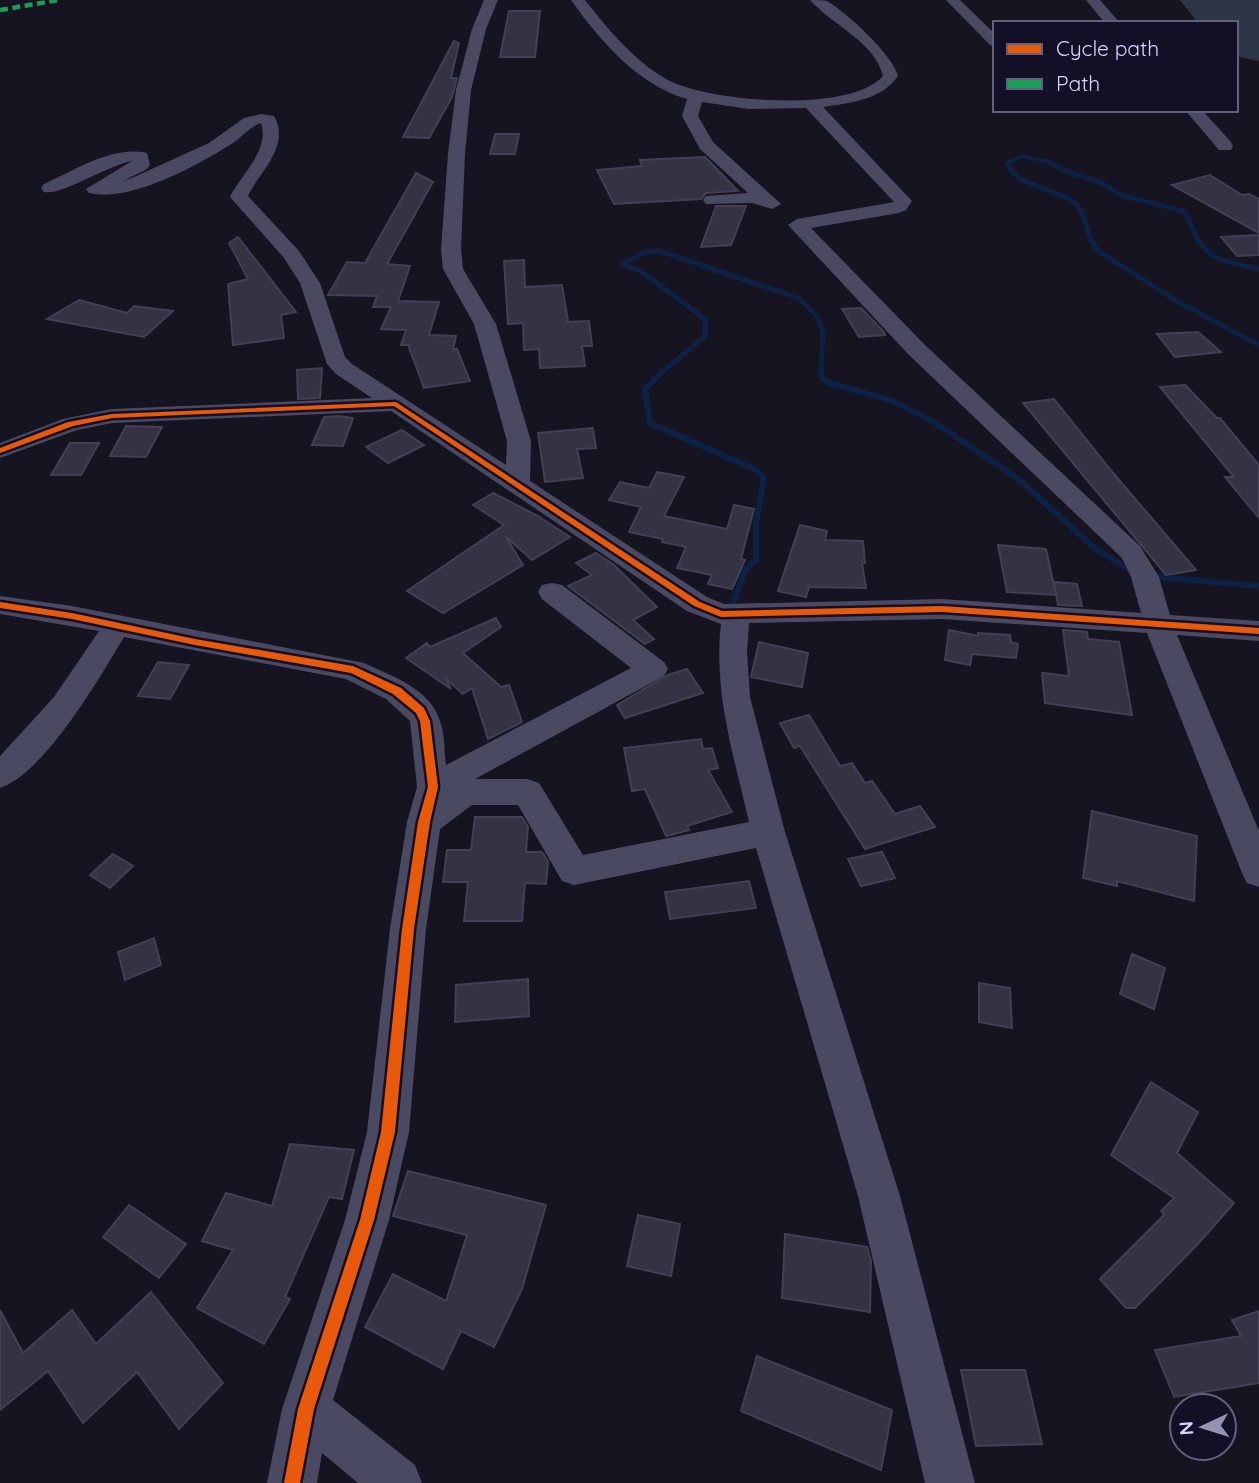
<svg xmlns="http://www.w3.org/2000/svg" width="1259" height="1483" viewBox="0 0 1259 1483" font-family="Quicksand,sans-serif">
<style>
.lines{fill:none;stroke-linecap:round;stroke-linejoin:round}
.stream-far2{stroke:#0d2144;stroke-width:3.5}
.stream-far1{stroke:#0d2144;stroke-width:5}
.stream{stroke:#0d2144;stroke-width:6}
.runway{fill:#2c3646;fill-rule:evenodd}
.building{fill:#343243;stroke:#433f54;stroke-width:2}
.minor{fill:#4a4962;fill-rule:evenodd}
.quiet{stroke:#1a9f57;stroke-width:4.5;stroke-dasharray:8 4.5;stroke-linecap:butt}
.cycleway-casing{stroke:#130f26;stroke-width:5}
.cycleway{fill:#e8590c;fill-rule:evenodd}
</style>
<rect width="100%" height="100%" fill="#161421"/>
<g class="lines">
<!-- stream-far2 -->
<polyline class="stream-far2" points="1008,163 1023,156 1050,163"/>
<!-- stream-far1 -->
<g class="stream-far1">
<path d="M1012 161 1007 163C1019 189 1051 186 1072 201 1090 213 1083 237 1100 252L1175 300 1259 345"/>
<path d="M1047 161 1063 170 1102 183 1121 195 1183 211C1191 220 1193 231 1199 241 1212 262 1237 264 1259 269"/>
<polyline points="660,374 705,336 705,319 642,272 623,264 645,252 659,251 799,298 817,316 823,331 821,374"/>
</g>
<!-- stream -->
<g class="stream">
<polyline points="662,372 645,389 650,423 756,470 764,477 756,524 756,560 745,570 733,604"/>
<polyline points="821,372 822,378 830,383 893,401 934,422 1017,478 1097,550 1134,572"/>
<polyline points="1158,577 1259,586"/>
</g>
<!-- runway -->
<polygon class="runway" points="1180,0 1259,0 1259,61 1236,56 1236,23 1198,23"/>
</g>
<!-- building -->
<g class="building">
<polygon points="509,11 540,11 535,57 500,57"/>
<polygon points="454,41 459,43 451,78 457,78 452,97 429,138 403,137"/>
<polygon points="495,134 519,134 515,154 490,154"/>
<polygon points="705,157 738,191 706,193 701,199 614,204 597,170 642,166 640,160"/>
<polygon points="416,173 433,182 387,264 410,266 398,301 439,302 429,335 456,336 453,349 457,349 470,381 424,388 408,345 401,345 406,330 381,329 391,307 373,307 377,296 328,295 347,262 365,263"/>
<polygon points="1210,175 1242,195 1249,194 1259,199 1259,233 1172,185"/>
<polygon points="716,206 746,206 731,245 701,247"/>
<polygon points="1259,235 1259,255 1237,256 1221,237"/>
<polygon points="238,237 296,312 281,315 284,338 233,345 228,284 248,279 229,243"/>
<polygon points="524,260 525,287 562,285 568,322 589,321 592,346 582,346 585,366 540,368 539,349 524,350 523,323 508,324 504,261"/>
<polygon points="79,300 127,313 134,306 173,311 144,337 47,319"/>
<polygon points="861,308 884,332 885,335 859,337 842,309"/>
<polygon points="1198,332 1221,352 1175,357 1157,334"/>
<polygon points="322,368 320,398 298,399 297,370"/>
<polygon points="1185,385 1217,418 1220,418 1259,465 1259,518 1225,477 1234,477 1160,387"/>
<polygon points="1054,399 1114,474 1196,570 1166,575 1023,403"/>
<polygon points="339,416 353,418 343,446 312,445 324,417"/>
<polygon points="126,426 162,427 146,457 110,456"/>
<polygon points="593,428 596,448 577,449 583,478 545,482 538,433"/>
<polygon points="402,430 424,445 388,463 366,447"/>
<polygon points="70,443 99,443 81,475 51,475"/>
<polygon points="657,472 684,477 664,516 727,529 734,505 754,509 741,559 745,560 732,589 708,584 712,575 677,568 686,547 662,542 663,539 629,532 641,507 609,500 620,482 649,488"/>
<polygon points="493,493 538,516 570,537 532,560 506,537 523,565 443,613 407,591 504,525 473,505"/>
<polygon points="800,525 827,531 825,540 863,541 865,563 862,563 866,588 809,587 806,597 778,591"/>
<polygon points="998,545 1046,549 1056,595 1007,592"/>
<polygon points="596,553 614,565 657,607 633,620 654,639 645,644 568,586 592,575 576,563"/>
<polygon points="1054,582 1077,584 1082,606 1058,605"/>
<polygon points="496,618 501,627 463,653 501,687 509,685 522,722 488,739 472,688 463,694 445,678 451,689 406,658 427,643 430,647"/>
<polygon points="949,630 978,636 978,633 1010,635 1011,642 1018,644 1016,658 972,654 970,665 945,660"/>
<polygon points="1063,630 1087,632 1088,639 1119,642 1132,715 1045,703 1042,673 1069,676"/>
<polygon points="759,642 808,653 802,687 751,677"/>
<polygon points="158,662 189,665 170,699 138,696"/>
<polygon points="687,669 703,693 625,718 617,705 668,675"/>
<polygon points="809,715 840,766 852,763 865,783 872,781 895,814 920,806 935,827 865,849 800,746 794,748 780,723"/>
<polygon points="701,739 703,749 712,748 718,768 708,770 732,812 687,826 689,830 666,836 645,789 632,791 624,748"/>
<polygon points="1092,811 1197,836 1194,901 1117,881 1117,886 1083,878"/>
<polygon points="475,817 522,817 528,827 526,852 542,852 548,862 546,884 525,883 522,921 464,921 468,882 443,882 447,850 471,850"/>
<polygon points="882,852 895,878 861,886 848,859"/>
<polygon points="113,854 133,866 110,888 90,875"/>
<polygon points="749,881 756,908 670,919 665,892"/>
<polygon points="154,938 161,965 125,980 118,952"/>
<polygon points="1132,954 1165,968 1154,1009 1120,994"/>
<polygon points="528,979 529,1016 455,1022 456,985"/>
<polygon points="979,983 1010,988 1012,1028 979,1022"/>
<polygon points="1151,1082 1198,1112 1177,1153 1234,1203 1197,1245 1135,1308 1126,1308 1100,1279 1164,1215 1161,1211 1174,1198 1111,1155"/>
<polygon points="290,1144 354,1150 342,1199 329,1197 285,1297 290,1299 264,1344 197,1308 233,1250 202,1241 226,1193 272,1206"/>
<polygon points="408,1171 546,1205 522,1289 494,1347 461,1331 443,1369 365,1327 393,1274 446,1301 467,1235 393,1216"/>
<polygon points="129,1205 186,1244 159,1278 103,1237"/>
<polygon points="638,1215 680,1224 671,1276 627,1266"/>
<polygon points="785,1234 867,1247 871,1261 870,1312 782,1298"/>
<polygon points="151,1292 223,1383 179,1429 137,1372 83,1423 48,1371 0,1410 0,1310 23,1353 72,1310 96,1344"/>
<polygon points="1259,1311 1259,1383 1174,1397 1155,1350 1241,1336 1232,1320"/>
<polygon points="757,1356 892,1410 881,1470 741,1411"/>
<polygon points="961,1370 1025,1370 1042,1444 976,1446"/>
</g>
<g class="lines">
<!-- minor -->
<g class="minor">
<path d="M484 0H498L486 29 471 90 465 154 461 249 463 269 496 324 531 441 530 481 707 597 724 604 942 599 1141 613 1131 577 1122 558 909 355 788 225 797 219 894 202 806 108 749 109 702 102 698 116 713 142 781 204 772 209 752 203 706 204 703 200 706 196 748 193 700 149 682 116 687 99C637 84 601 42 571 0H585C608 29 633 60 666 79 707 102 851 114 883 76 875 42 832 25 810 0 816 0 822 0 827 1 846 12 893 55 898 76 881 100 851 103 823 107L912 201 906 210 899 213 811 228 925 345 1140 546 1159 577 1170 615 1259 621V641L1177 635 1259 831V887L1247 883 1242 873 1147 633 942 619 749 623 747 652 750 697 785 832 900 1196 975 1483H925L858 1196 756 848 574 885 562 881 518 805H472L440 829 426 929 409 1132 389 1220 333 1400 415 1465 422 1483H358L322 1453 317 1483H267L282 1409 345 1220 367 1132 390 929 407 822 417 787 410 721 386 699 346 679 124 637C100 677 45 773 0 788V756L54 697 99 631 0 614V596L72 606 364 663C391 676 430 688 440 721 445 734 444 751 446 765L631 668 542 599 538 592 542 585 552 583 562 585 664 662 668 669 664 676 475 779H527L539 783 583 855 749 822C734 756 713 692 721 624L687 611 391 411 112 423 77 430 0 458V443L63 419 112 409 372 398 336 374 327 364 300 283 284 258 230 197C241 174 270 151 261 123 249 127 241 138 230 145 196 166 129 203 89 193L86 189 132 161C108 165 61 196 44 192L41 188 44 184C74 171 112 145 147 153L150 165 147 169 123 181 132 178 209 143 244 118 261 114 274 116C291 146 260 171 248 196L299 251 320 283 345 357 352 364 506 465 507 441 474 324 443 269 441 249 448 154 456 90 472 29Z"/>
<polygon points="946,0 960,0 995,34 995,46 990,45"/>
<polygon points="1086,0 1100,0 1120,23 1105,23"/>
<polygon points="1185,110 1202,110 1231,142 1233,146 1231,150 1219,150"/>
</g>
<!-- quiet -->
<polyline class="quiet" points="0,10 59,0"/>
<defs>
<g id="cycleway">
<polygon points="396,402 700,602 722,611 942,606 1259,628 1259,634 942,612 721,617 694,606 394,406 112,418 73,426 0,453 0,448 68,422 112,414"/>
<polygon points="0,602 72,613 195,639 353,666 401,688 424,708 430,721 438,787 430,822 414,929 395,1132 374,1220 314,1409 300,1483 284,1483 298,1409 360,1220 381,1132 402,929 418,822 428,787 420,721 416,713 393,694 351,673 195,645 72,619 0,608"/>
</g>
</defs>
<!-- cycleway casing -->
<use href="#cycleway" class="cycleway-casing"/>
<!-- cycleway -->
<use href="#cycleway" class="cycleway"/>
</g>
<!-- legend -->
<rect x="993" y="21" width="245" height="91" fill="#130f26" stroke="#625e7d" stroke-width="2"/>
<rect x="1007" y="44" width="35" height="10" fill="#e8590c" stroke="#625e7d" stroke-width="2"/>
<text x="1056" y="56" font-size="21" fill="#d9d4ff">Cycle path</text>
<rect x="1007" y="79" width="35" height="10" fill="#1a9f57" stroke="#625e7d" stroke-width="2"/>
<text x="1056" y="91" font-size="21" fill="#d9d4ff">Path</text>
<!-- north arrow -->
<g transform="translate(1203 1427) rotate(266)"><circle r="33" fill="#130f26" stroke="#625e7d" stroke-width="2"/>
<path d="M0-5L12 26L0 18L-12 26Z" fill="#9591b1"/>
<text y="-10" font-size="19" font-weight="bold" text-anchor="middle" fill="#d9d4ff">N</text>
</g>
</svg>
